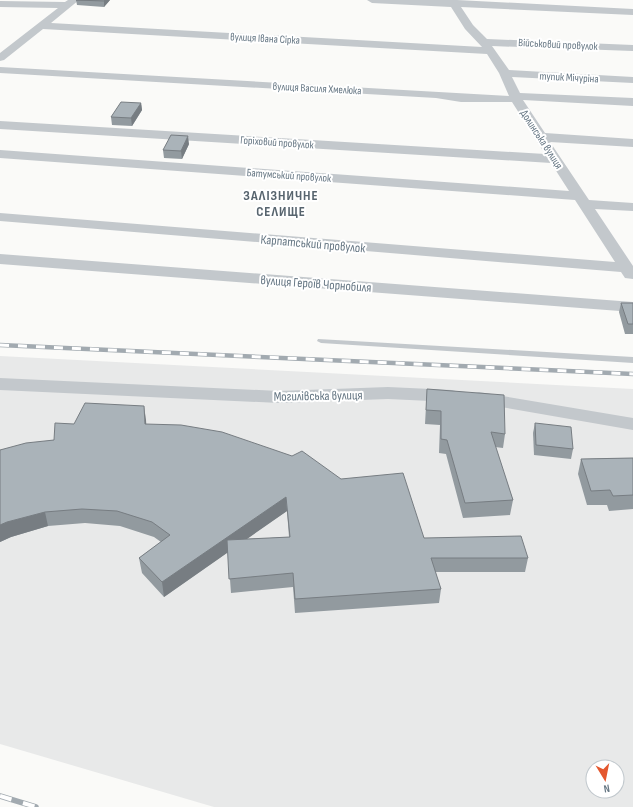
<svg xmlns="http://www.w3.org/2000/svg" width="633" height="807" viewBox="0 0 633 807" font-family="'Sofia Sans Condensed',sans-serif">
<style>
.built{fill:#e8e9e9;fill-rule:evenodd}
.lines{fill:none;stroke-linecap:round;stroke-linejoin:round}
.lane{fill:#c3c8cc;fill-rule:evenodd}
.street{fill:#c3c8cc;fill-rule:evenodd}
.rail-far1-casing{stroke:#a2aab0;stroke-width:4.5}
.rail-casing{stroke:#a2aab0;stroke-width:5.5}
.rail-far1{stroke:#fff;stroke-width:3;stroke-dasharray:9;stroke-linecap:butt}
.rail{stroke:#fff;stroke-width:4;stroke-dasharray:12;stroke-linecap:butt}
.wall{fill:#929a9f;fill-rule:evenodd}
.shaded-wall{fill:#777d82}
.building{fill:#aab3b9;stroke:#777d82}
.labels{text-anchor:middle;stroke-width:4;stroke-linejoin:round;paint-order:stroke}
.far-street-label{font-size:11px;fill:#657683;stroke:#fff}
.street-label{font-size:13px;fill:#657683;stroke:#fff}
.far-district-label{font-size:14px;font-weight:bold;letter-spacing:1px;fill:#57646e;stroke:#fff}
</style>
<rect width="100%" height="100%" fill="#fafaf8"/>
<!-- built -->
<path class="built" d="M0 356 633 389V807H214L0 744ZM593 767H617V791H593Z"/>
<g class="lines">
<!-- lane -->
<polygon class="lane" points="318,339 633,357 633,363 321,343 317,341"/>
<!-- street -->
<g class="street">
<polygon points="68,0 79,0 51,23 482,47 465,29 451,7 372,3 367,0 457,0 633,9 633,15 461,7 473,25 487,39 633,45 633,51 492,46 509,70 633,77 633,83 512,77 520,93 633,98 633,106 523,100 545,133 633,139 633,147 550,142 589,200 633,203 633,211 595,209 633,266 633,279 625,278 621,272 0,221 0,213 615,262 575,200 0,158 0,150 569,191 551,163 0,129 0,121 545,154 512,102 461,102 436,98 0,73 0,67 509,96 499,73 487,54 43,29 4,60 0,61 0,53 58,8 0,7 0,1 65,2"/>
<polygon points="0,254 633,302 633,312 0,264"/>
<polygon points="0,378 279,391 388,387 452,390 459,392 461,396 459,400 452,402 388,399 279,403 0,390"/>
<polygon points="479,392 633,418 633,430 472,402 470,398 472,394"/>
</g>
<defs>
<polyline id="rail-far1" points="0,345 633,374"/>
<polyline id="rail" points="0,796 36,807"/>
</defs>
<!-- rail-far1 casing -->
<use href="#rail-far1" class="rail-far1-casing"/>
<!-- rail casing -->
<use href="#rail" class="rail-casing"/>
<!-- rail-far1 -->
<use href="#rail-far1" class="rail-far1"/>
<!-- rail -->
<use href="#rail" class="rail"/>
</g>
<!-- wall -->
<g class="wall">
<polygon points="76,0 110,0 104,7 77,5"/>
<polygon points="141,103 142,110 132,126 112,125 111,117"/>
<polygon points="189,144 182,159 164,158 163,150"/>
<polygon points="621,303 633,303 633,334 625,334 619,312"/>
<polygon points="427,389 505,434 503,448 495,447 513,500 510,515 463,518 446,454 439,453 440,425 425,424"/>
<path d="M146 420V424L424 538 528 558 525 572H435L441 589 439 603 295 613 293 587 231 593 228 552 164 597 142 573 139 558 161 542 154 537 120 526 85 523 48 526 11 537 0 542V450L54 440 74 424ZM287 511 289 537 246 539Z"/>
<polygon points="535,423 573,449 571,459 534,455 533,433"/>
<polygon points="633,458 633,509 609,511 607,505 587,505 578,474 581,459"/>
</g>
<!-- shaded-wall -->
<g class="shaded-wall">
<polygon points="105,0 110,0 104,7 104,1"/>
<polygon points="141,103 142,110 132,126 131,118"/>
<polygon points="188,136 189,144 182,159 181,151"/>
<polygon points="144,406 146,420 147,438 145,424"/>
<polygon points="286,497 287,511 164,597 162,582"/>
<polygon points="45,512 48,526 11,537 0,542 0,525 7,522"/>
</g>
<!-- building -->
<g class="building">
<polygon points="76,0 105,0 104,1"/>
<polygon points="121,102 141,103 131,118 111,117"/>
<polygon points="171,135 188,136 181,151 163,150"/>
<polygon points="621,303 633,303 633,324 628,324"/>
<polygon points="427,389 504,395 505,434 491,432 513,500 465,503 447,440 441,439 441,411 426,410"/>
<polygon points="85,403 144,406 145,424 181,425 222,432 292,456 302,451 341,479 403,473 424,538 521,536 528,558 431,558 441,589 295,599 293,573 229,579 227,540 290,537 286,497 162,582 139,558 170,535 152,522 117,511 82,509 45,512 7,522 0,525 0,450 26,443 54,440 55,423 74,424"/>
<polygon points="535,423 571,427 573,449 536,445"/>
<polygon points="633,458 633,495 613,496 610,490 591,491 581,459"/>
</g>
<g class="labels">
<!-- far-street labels -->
<g class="far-street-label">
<text transform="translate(265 38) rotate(3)" y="4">вулиця Івана Сірка</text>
<text transform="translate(558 44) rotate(3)" y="4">Військовий провулок</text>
<text transform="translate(569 77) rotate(3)" y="4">тупик Мічуріна</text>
<text transform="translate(317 88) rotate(3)" y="4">вулиця Василя Хмелюка</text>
<text transform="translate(542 139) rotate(57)" y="4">Долинська вулиця</text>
<text transform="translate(277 142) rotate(4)" y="4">Горіховий провулок</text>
<text transform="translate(289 175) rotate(4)" y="4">Батумський провулок</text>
</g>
<!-- street labels -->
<g class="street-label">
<text transform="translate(313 243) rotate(5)" y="5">Карпатський провулок</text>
<text transform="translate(316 283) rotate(4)" y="5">вулиця Героїв Чорнобиля</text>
<text transform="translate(318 395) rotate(-1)" y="5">Могилівська вулиця</text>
</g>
<!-- far-district labels -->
<g class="far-district-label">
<text x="281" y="200">ЗАЛІЗНИЧНЕ<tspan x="281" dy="16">СЕЛИЩЕ</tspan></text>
</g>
</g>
<!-- north arrow -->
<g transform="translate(605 779) rotate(170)"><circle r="19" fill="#ffffff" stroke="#c1c8cd"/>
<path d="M0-3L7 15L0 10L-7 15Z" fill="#e4572e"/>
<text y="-6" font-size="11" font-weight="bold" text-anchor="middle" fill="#657683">N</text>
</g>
</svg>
